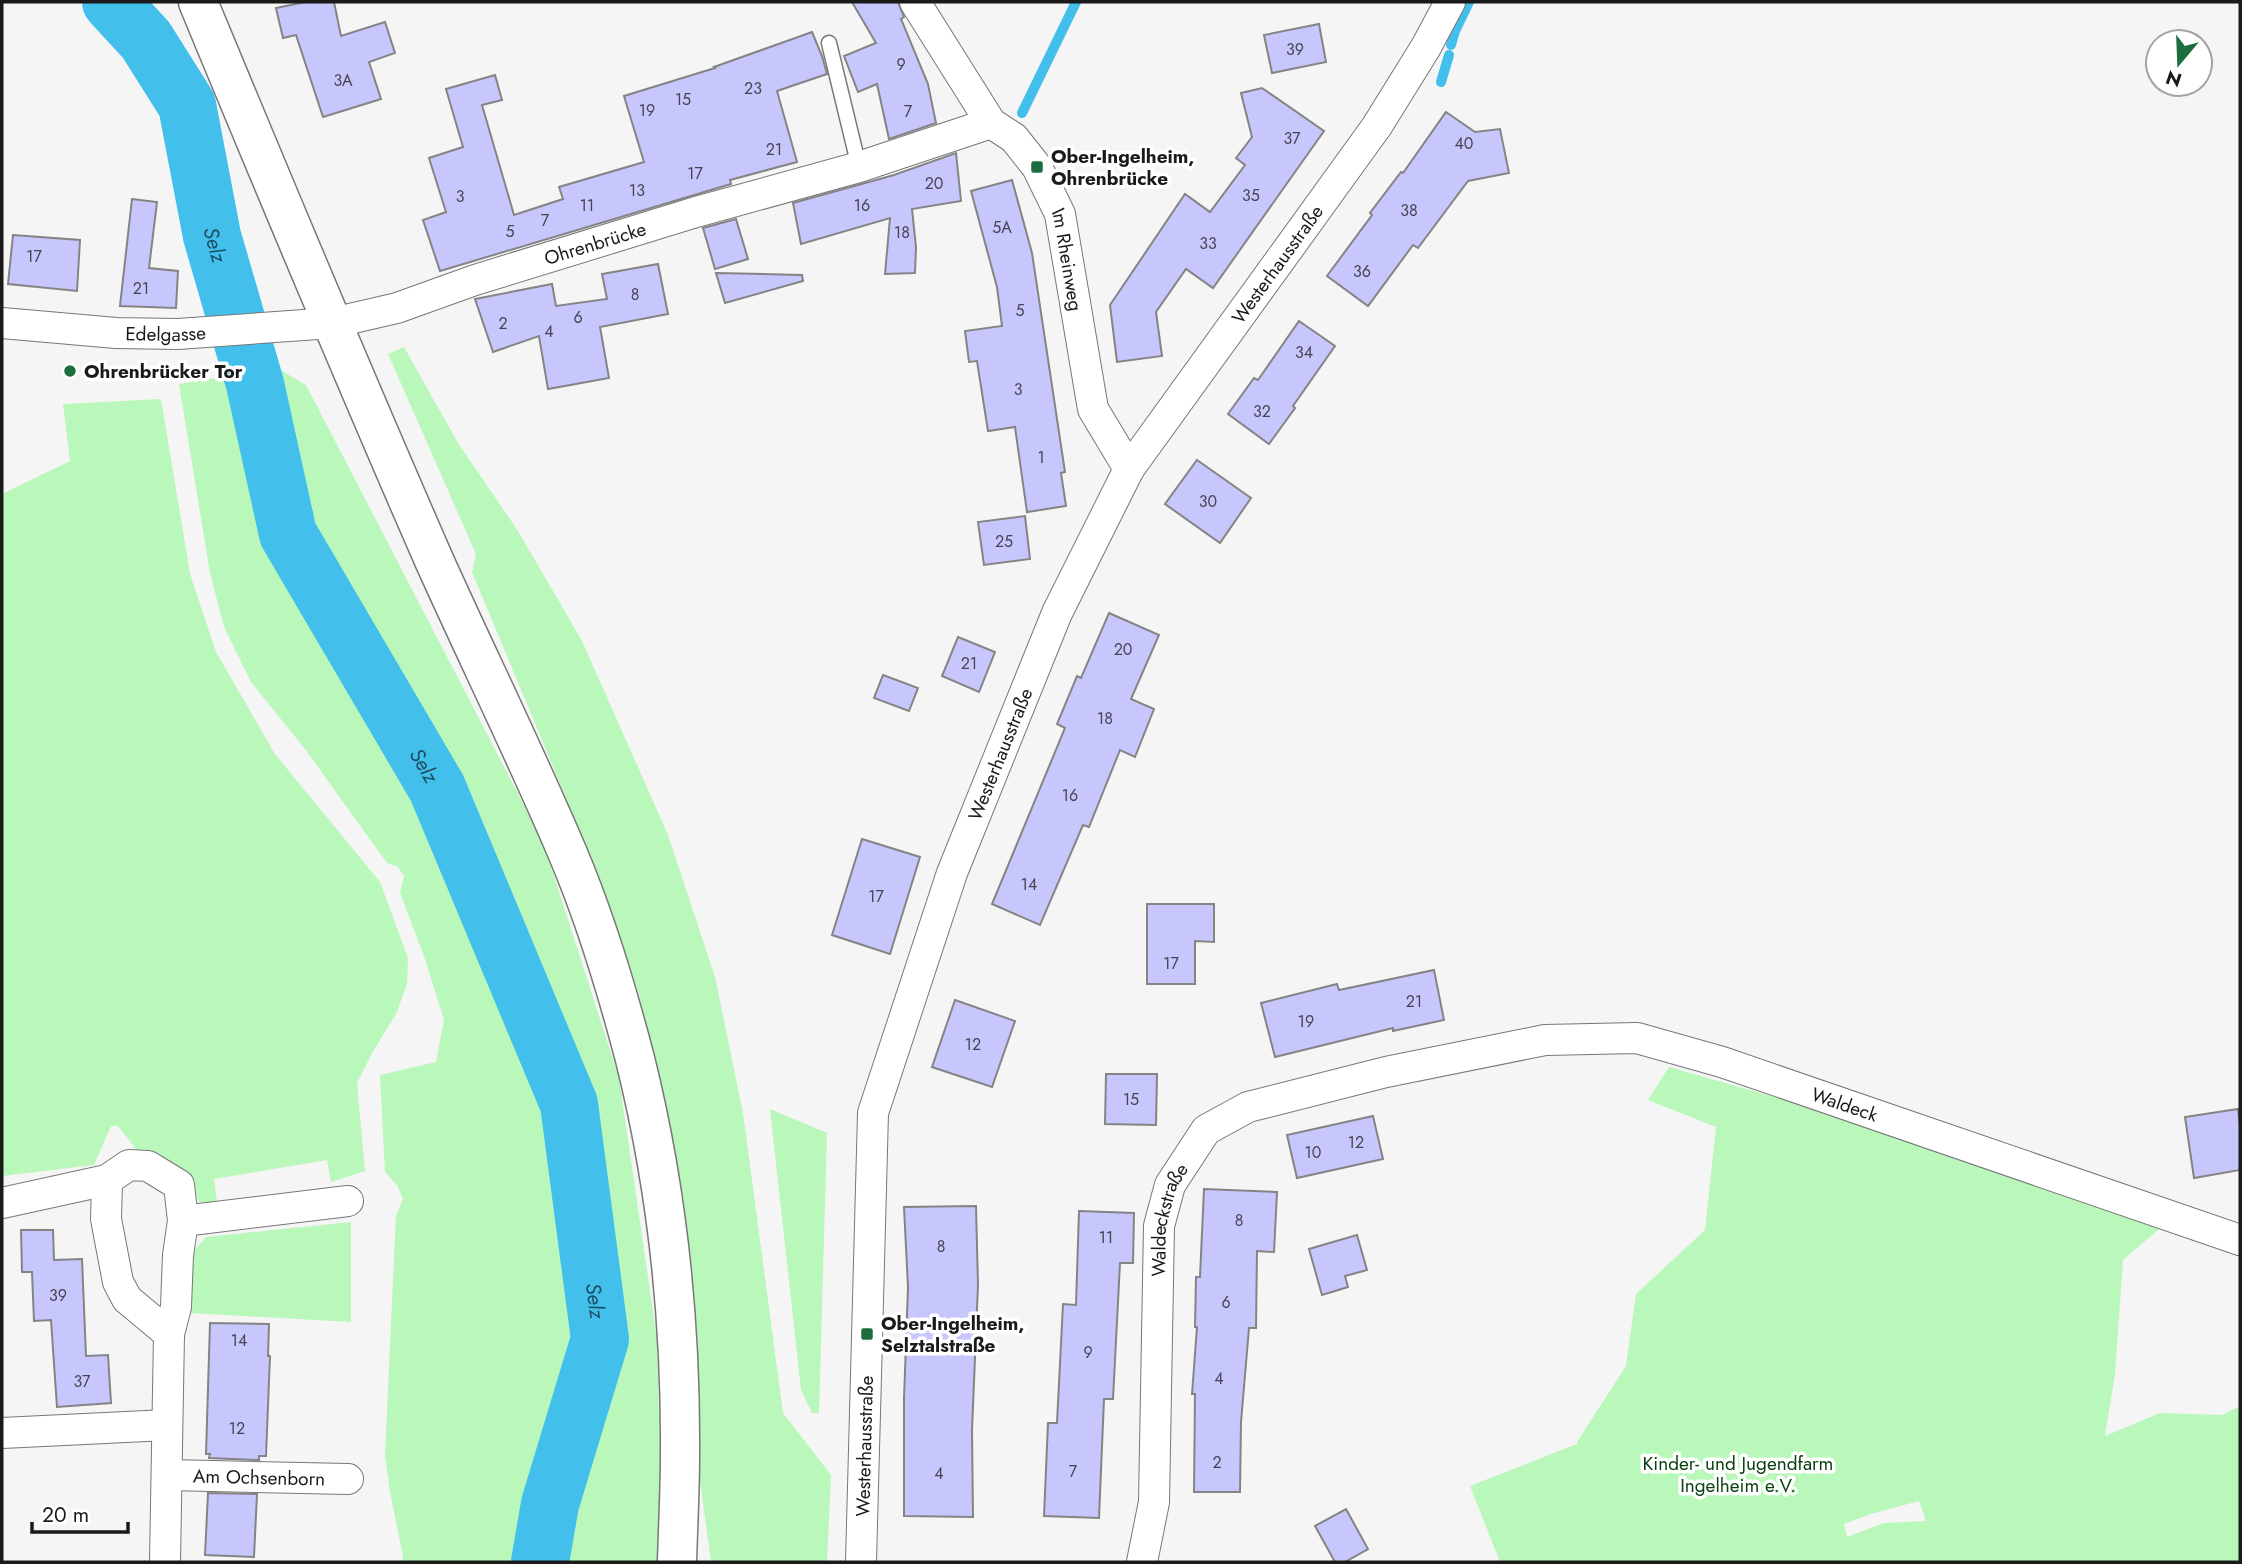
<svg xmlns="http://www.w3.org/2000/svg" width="2242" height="1564" viewBox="0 0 2242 1564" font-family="Jost,sans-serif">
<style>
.green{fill:#baf7ba;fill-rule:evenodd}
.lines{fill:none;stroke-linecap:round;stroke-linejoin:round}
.stream{stroke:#43bfec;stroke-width:10}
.river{stroke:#43bfec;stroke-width:58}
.building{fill:#c8c7fd;stroke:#848485;stroke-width:2}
.service-casing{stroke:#777778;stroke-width:17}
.minor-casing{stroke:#777778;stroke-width:32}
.secondary-casing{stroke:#777778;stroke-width:41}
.service{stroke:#fff;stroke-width:14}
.minor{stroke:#fff;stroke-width:30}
.secondary{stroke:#fff;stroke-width:38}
.poi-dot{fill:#1c6e3f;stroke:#fff;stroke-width:2.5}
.labels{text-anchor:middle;stroke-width:7;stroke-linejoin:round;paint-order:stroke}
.number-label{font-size:16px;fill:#464553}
.poi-label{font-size:19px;font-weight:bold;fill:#1a1a1a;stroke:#fff;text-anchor:start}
.street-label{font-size:19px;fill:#1a1a1a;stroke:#fff}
.park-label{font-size:19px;fill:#0a3f11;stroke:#fff}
.water-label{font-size:21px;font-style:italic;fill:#1d4f62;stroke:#fff}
</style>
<rect width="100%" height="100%" fill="#f5f5f6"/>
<!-- green -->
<g class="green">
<polygon points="404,347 458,443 518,531 582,641 668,835 715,977 743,1113 783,1413 831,1475 827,1562 711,1562 700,1481 687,1271 670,1132 639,994 591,858 472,572 476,554 388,354"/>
<polygon points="277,368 306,385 543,842 619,1078 657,1339 663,1562 402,1562 403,1556 390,1492 385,1455 396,1216 403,1199 397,1185 385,1172 380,1075 436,1062 444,1020 425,959 400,893 404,876 398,867 387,863 305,749 251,682 224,627 210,573 179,384"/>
<polygon points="161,399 190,574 216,652 275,754 380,882 408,958 407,984 396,1014 372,1053 357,1083 365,1171 331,1182 327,1160 214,1179 217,1202 199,1202 186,1177 140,1154 118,1126 111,1126 94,1165 2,1176 2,494 70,461 63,404"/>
<path d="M1669 1067 1821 1110 2165 1224 2123 1260 2115 1374 2105 1436 2160 1413 2222 1415 2240 1406V1562H1500L1470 1486 1577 1444V1442L1626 1366 1636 1294 1705 1230 1716 1127 1648 1100ZM1919 1501 1926 1521 1884 1523 1847 1537 1844 1524 1871 1514Z"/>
<polygon points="770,1109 827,1133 819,1413 812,1413 801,1390"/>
<polygon points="351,1222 351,1322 189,1313 191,1254 206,1237"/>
</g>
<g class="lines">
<!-- stream -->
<g class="stream">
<polyline points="1451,45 1455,31 1469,2"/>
<polyline points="1441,82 1449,55"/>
<polyline points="1022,113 1076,2"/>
</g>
<!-- river -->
<path class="river" id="s1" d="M111 2 146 40 187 105 212 236 255 384 288 534 437 788 569 1104 600 1339 550 1504 540 1562"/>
</g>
<!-- building -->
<g class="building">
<polygon points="305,2 334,2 341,36 385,22 395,53 369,62 381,99 323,117 296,35 283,38 276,8"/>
<polygon points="852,2 898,2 904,17 901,19 928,84 936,123 889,139 877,84 858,92 844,56 876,43"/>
<polygon points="1319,24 1326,62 1272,73 1264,35"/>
<polygon points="812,32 822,56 827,74 777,91 797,162 730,180 731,184 440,271 423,220 446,212 429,158 463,147 446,89 495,75 502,100 482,105 514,215 563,199 559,187 644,162 624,96 715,68 714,67"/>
<polygon points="1262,88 1324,131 1213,288 1186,269 1156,312 1162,356 1117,362 1110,305 1185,194 1210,212 1245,165 1236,158 1252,137 1241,93"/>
<polygon points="1446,112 1475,132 1500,129 1509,173 1468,181 1418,248 1413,245 1368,306 1327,276 1372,215 1370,213 1401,172 1403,173"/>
<polygon points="956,153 961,201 912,209 916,247 915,273 885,274 890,218 801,244 793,203 894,175"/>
<polygon points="1012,180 1032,253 1065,472 1061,473 1066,506 1027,512 1015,427 988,431 977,361 969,362 965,331 1002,326 997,287 971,191"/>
<polygon points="132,199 157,202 149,268 178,271 176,308 120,306"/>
<polygon points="736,219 748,259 715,269 703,228"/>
<polygon points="13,235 80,240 77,291 8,284"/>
<polygon points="658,264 668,314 600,327 609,378 548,389 539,336 493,352 475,299 552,284 556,306 607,299 602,274"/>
<polygon points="716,273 802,275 803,281 725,303"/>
<polygon points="1299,321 1335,346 1293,406 1295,408 1269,444 1228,414 1254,378 1258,380"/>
<polygon points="1197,460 1251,498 1220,543 1165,504"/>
<polygon points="1025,516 1030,559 984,565 978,522"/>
<polygon points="1109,613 1159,635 1131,699 1154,709 1135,757 1120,750 1089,827 1083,825 1040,925 992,904 1065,728 1057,724 1077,676 1081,678"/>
<polygon points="958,637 995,652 979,692 942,676"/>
<polygon points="883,675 918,688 909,711 874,698"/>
<polygon points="862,839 920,857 890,954 832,935"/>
<polygon points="1147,904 1214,904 1214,942 1195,941 1195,984 1147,984"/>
<polygon points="1434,970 1444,1020 1393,1031 1393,1028 1275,1057 1261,1003 1337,984 1339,990"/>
<polygon points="955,1000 1015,1021 992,1087 932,1067"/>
<polygon points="1106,1074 1157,1074 1156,1125 1105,1124"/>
<polygon points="2238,1109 2240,1127 2240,1170 2194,1178 2185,1117"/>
<polygon points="1373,1116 1383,1159 1297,1178 1287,1135"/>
<polygon points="1204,1189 1277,1192 1274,1252 1257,1251 1256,1328 1249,1328 1241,1422 1240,1492 1194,1492 1195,1394 1192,1394 1197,1327 1195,1327 1196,1277 1200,1277"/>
<polygon points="976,1206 978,1285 972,1430 973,1517 904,1516 904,1399 908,1287 904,1207"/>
<polygon points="1079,1211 1134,1213 1133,1263 1120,1263 1113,1399 1104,1399 1099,1518 1044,1516 1048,1423 1057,1423 1063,1304 1076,1305"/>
<polygon points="21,1230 53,1230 54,1260 82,1259 86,1356 108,1355 111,1403 57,1407 51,1320 34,1321 32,1272 22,1272"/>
<polygon points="1357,1235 1367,1270 1345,1276 1348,1287 1322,1295 1309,1249"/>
<polygon points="210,1323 269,1324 268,1356 270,1356 266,1456 259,1456 259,1460 209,1458 210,1454 206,1454"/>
<polygon points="208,1493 257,1494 254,1557 205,1555"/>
<polygon points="1346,1509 1368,1549 1345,1562 1335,1562 1315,1526"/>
</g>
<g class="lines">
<defs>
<polyline id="service" points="829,43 859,167"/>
<g id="minor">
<path id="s2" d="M915 2 991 123 1014 138 1037 167 1060 214 1093 409 1129 469"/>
<path id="s3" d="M2 323 116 333 178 334 332 323 397 308 475 280 696 212 859 167 991 123"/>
<polyline points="107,1180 106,1219 118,1282 127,1299 169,1334"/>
<polyline points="2,1203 107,1180 129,1165 148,1166 179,1185 183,1221 178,1255 176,1307 169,1334 165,1562"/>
<polyline points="183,1221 348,1201"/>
<polyline points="2,1433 167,1425"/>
<path id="s4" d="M168 1475 348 1479"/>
<path id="s5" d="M861 1562 873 1113 952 873 1057 613 1129 469 1377 126 1426 47 1450 2"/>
<path id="s6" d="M1142 1562 1154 1502 1159 1226 1170 1185 1206 1130 1248 1107 1386 1072 1545 1040 1637 1038 1722 1062 2240 1240"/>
</g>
<path id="secondary" d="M198 2C275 188 353 375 434 560 478 658 526 755 568 854 596 920 617 990 635 1059 667 1187 681 1323 680 1454 680 1490 678 1526 677 1562"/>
</defs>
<!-- service casing -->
<use href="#service" class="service-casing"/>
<!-- minor casing -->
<use href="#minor" class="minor-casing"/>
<!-- secondary casing -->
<use href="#secondary" class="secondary-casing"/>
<!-- service -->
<use href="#service" class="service"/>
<!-- minor -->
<use href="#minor" class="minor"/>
<!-- secondary -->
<use href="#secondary" class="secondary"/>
</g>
<!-- markers -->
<g class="poi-dot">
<rect x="1030" y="160" width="14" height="14" rx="3.5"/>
<circle cx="70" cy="371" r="7"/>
<rect x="860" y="1327" width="14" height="14" rx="3.5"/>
</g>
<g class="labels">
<!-- number labels -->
<g class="number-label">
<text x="1295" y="55">39</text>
<text x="901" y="70">9</text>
<text x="343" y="86">3A</text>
<text x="753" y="94">23</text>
<text x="683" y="105">15</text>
<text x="647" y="116">19</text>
<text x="908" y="117">7</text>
<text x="1292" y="144">37</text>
<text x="1464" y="149">40</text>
<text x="774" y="155">21</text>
<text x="695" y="179">17</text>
<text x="934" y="189">20</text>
<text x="637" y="196">13</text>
<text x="1251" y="201">35</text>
<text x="460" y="202">3</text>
<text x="587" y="211">11</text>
<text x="862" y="211">16</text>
<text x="1409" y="216">38</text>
<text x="545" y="226">7</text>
<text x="1002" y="233">5A</text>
<text x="510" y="237">5</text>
<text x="902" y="238">18</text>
<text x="1208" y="249">33</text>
<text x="34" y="262">17</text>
<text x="1362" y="277">36</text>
<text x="141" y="294">21</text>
<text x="635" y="300">8</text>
<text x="1020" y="316">5</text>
<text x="578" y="323">6</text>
<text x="503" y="329">2</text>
<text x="549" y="337">4</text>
<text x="1304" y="358">34</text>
<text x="1018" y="395">3</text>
<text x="1262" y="417">32</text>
<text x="1041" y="463">1</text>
<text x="1208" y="507">30</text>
<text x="1004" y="547">25</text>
<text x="1123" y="655">20</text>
<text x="969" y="669">21</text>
<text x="1105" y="724">18</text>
<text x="1070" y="801">16</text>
<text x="1029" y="890">14</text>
<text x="876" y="902">17</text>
<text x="1171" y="969">17</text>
<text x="1414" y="1007">21</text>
<text x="1306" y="1027">19</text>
<text x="973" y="1050">12</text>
<text x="1131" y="1105">15</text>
<text x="1356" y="1148">12</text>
<text x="1313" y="1158">10</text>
<text x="1239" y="1226">8</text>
<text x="1106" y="1243">11</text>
<text x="941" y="1252">8</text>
<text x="58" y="1301">39</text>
<text x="1226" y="1308">6</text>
<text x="239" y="1346">14</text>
<text x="1088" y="1358">9</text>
<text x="1219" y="1384">4</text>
<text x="82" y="1387">37</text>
<text x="237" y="1434">12</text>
<text x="1217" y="1468">2</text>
<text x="1073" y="1477">7</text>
<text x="939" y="1479">4</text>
</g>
<!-- poi labels -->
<g class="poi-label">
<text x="1051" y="163">Ober-Ingelheim,<tspan x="1051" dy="22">Ohrenbrücke</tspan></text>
<text x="84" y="378">Ohrenbrücker Tor</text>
<text x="881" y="1330">Ober-Ingelheim,<tspan x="881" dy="22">Selztalstraße</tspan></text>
</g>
<!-- street labels -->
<g class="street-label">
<text dy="7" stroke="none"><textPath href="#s3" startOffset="606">Ohrenbrücke</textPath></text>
<text dy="7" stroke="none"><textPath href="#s2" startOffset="306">Im Rheinweg</textPath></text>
<text dy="7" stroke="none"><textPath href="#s5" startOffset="1396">Westerhausstraße</textPath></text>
<text dy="7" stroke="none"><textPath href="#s3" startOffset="164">Edelgasse</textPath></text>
<text dy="7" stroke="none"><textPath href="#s5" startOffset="830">Westerhausstraße</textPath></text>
<text dy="7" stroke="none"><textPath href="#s6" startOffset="1108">Waldeck</textPath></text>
<text dy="7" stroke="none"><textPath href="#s6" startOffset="345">Waldeckstraße</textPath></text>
<text dy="7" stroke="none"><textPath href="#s5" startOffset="116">Westerhausstraße</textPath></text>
<text dy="7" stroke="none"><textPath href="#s4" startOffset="91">Am Ochsenborn</textPath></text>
</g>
<!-- park labels -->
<g class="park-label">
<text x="1738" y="1470">Kinder- und Jugendfarm<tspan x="1738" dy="22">Ingelheim e.V.</tspan></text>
</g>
<!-- water labels -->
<g class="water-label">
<text dy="7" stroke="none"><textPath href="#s1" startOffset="271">Selz</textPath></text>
<text dy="7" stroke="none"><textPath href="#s1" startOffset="838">Selz</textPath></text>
<text dy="7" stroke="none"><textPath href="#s1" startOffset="1405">Selz</textPath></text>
</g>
</g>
<!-- border -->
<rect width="2242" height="1564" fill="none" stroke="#1a1a1a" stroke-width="7"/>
<!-- north arrow -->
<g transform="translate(2179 63) rotate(199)"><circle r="33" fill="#ffffff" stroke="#a3a3a3" stroke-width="2"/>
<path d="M0-5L12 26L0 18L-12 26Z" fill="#1c6e3f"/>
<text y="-10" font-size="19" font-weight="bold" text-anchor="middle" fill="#1a1a1a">N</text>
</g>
<!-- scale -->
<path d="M32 1522v10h96v-10" fill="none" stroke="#1a1a1a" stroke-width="3.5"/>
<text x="42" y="1522" font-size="21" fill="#1a1a1a" stroke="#ffffff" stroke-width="5" paint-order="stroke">20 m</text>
</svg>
